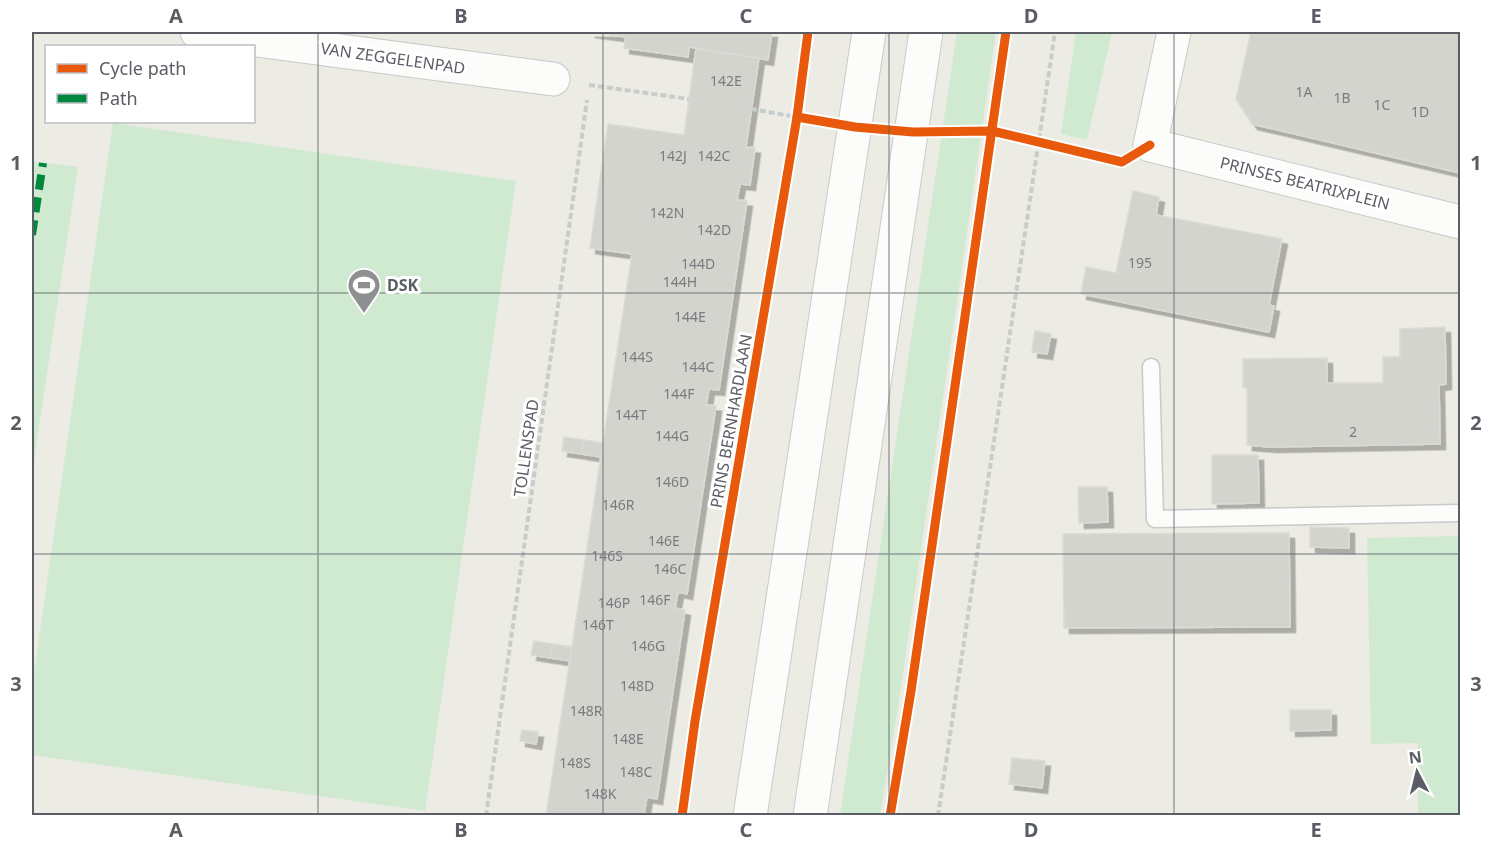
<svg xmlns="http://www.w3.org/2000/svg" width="1492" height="847" viewBox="0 0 1492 847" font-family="'Noto Sans',sans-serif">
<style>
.green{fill:#d0ead1}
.building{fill:#d4d4cf;stroke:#dbdad4;stroke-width:1.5;filter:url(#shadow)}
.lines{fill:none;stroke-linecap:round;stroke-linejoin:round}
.service-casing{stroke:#c9cac8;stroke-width:19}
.minor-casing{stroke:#c9cac8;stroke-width:35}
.secondary-casing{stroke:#cacac9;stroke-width:35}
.path{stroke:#c7cdca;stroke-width:4;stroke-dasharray:6 3;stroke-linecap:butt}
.service{stroke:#fcfcfb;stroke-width:16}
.minor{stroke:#fcfcfb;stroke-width:33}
.secondary{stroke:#fcfcfb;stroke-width:33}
.quiet{stroke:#00873e;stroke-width:8;stroke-dasharray:15 8;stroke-linecap:butt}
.cycleway-casing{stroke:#fff;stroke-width:13}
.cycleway{stroke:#e8590c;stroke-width:9}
.grid{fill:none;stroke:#5a5d64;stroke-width:1.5;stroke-opacity:0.55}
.labels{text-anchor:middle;stroke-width:6;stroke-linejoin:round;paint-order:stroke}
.number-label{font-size:14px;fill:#797b7f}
.street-label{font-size:16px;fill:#5a5d64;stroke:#fff}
.poi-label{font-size:16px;font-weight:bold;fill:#5a5d64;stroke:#fff;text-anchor:start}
.neatline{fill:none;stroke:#5a5d64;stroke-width:2}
.grid-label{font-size:20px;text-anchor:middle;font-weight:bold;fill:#5a5d64}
</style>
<defs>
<filter id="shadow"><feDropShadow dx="5.5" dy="5.5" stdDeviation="0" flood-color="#0004"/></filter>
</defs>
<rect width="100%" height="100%" fill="#ecebe4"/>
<!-- green -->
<g class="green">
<polygon points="957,32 996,32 898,708 880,815 840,815"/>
<polygon points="1076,32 1112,32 1087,140 1061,134"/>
<polygon points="113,123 516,181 425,811 32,755 32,686"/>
<polygon points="32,161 78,167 32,474"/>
<polygon points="1460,536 1460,815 1418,815 1418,743 1371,744 1367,538"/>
</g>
<!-- building -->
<g class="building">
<polygon points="589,32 772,32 768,60 689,47 688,57 624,48 626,37"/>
<polygon points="1251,32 1460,32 1460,173 1252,124 1236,99"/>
<polygon points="696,49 759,58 746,147 755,148 750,185 740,184 737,200 747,201 719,390 709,389 706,405 716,406 687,594 678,592 675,608 685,610 657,799 647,797 644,813 653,816 546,816 632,254 590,248 608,124 684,135"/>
<polygon points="1133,191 1159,197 1156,215 1282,239 1269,305 1274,306 1269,332 1081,294 1086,267 1116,273"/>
<polygon points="1445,327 1446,384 1439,385 1440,444 1271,447 1247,445 1247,388 1243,387 1243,359 1327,358 1327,383 1383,383 1383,357 1400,357 1400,329"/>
<polygon points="1035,331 1051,334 1047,354 1032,352"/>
<polygon points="564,437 584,440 582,454 562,451"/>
<polygon points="584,440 603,443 601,457 582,454"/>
<polygon points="1212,455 1258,455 1259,503 1212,504"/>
<polygon points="1078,487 1107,487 1108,522 1079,523"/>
<polygon points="1310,527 1349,528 1349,548 1310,547"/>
<polygon points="1289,533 1290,627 1064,628 1063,534"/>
<polygon points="534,641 553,644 550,658 531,655"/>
<polygon points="553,644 572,647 570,661 550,658"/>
<polygon points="1290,710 1331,710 1331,730 1290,731"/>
<polygon points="522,730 538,732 536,744 520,741"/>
<polygon points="1012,758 1045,761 1042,788 1009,784"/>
</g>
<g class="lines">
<defs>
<polyline id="service" points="1151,367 1155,519 1460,513"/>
<g id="minor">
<polyline points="197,32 553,79"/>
<polyline points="1174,32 1150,145 1460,222"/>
</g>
<g id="secondary">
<polyline points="750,816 869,32"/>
<polyline points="810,816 926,32"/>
</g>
</defs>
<!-- service casing -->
<use href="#service" class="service-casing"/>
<!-- minor casing -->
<use href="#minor" class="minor-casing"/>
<!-- secondary casing -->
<use href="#secondary" class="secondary-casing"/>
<!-- path -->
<g class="path">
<polyline points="589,85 689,99"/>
<polyline points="751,109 797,117"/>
<polyline points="486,816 587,100"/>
<polyline points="938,816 1055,32"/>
</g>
<!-- service -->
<use href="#service" class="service"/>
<!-- minor -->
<use href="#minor" class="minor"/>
<!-- secondary -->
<use href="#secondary" class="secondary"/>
<!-- quiet -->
<polyline class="quiet" points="32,235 43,163"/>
<defs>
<g id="cycleway">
<polyline points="797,117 855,127 913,132 992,131 1122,162 1150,145"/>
<polyline points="682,816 695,721 797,117 808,32"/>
<polyline points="890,816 911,691 1006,32"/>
</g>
</defs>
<!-- cycleway casing -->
<use href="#cycleway" class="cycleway-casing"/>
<!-- cycleway -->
<use href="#cycleway" class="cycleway"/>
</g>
<!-- grid -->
<path class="grid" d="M318 32V816M603 32V816M889 32V816M1174 32V816M32 293H1460M32 554H1460"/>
<!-- icons -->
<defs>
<symbol id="stadium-pin" viewBox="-11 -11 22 30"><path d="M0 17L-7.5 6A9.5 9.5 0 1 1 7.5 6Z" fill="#8d8f91" stroke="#fff"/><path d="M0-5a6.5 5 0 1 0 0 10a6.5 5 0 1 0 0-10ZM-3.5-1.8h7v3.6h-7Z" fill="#fff"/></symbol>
</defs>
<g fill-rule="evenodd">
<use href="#stadium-pin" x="345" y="266" width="38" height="52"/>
</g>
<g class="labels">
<!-- number labels -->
<g class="number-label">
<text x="726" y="86">142E</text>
<text x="1304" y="97">1A</text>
<text x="1342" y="103">1B</text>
<text x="1382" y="110">1C</text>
<text x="1420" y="117">1D</text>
<text x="673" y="161">142J</text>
<text x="714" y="161">142C</text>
<text x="667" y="218">142N</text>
<text x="714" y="235">142D</text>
<text x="1140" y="268">195</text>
<text x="698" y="269">144D</text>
<text x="680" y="287">144H</text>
<text x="690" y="322">144E</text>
<text x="637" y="362">144S</text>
<text x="698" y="372">144C</text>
<text x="679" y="399">144F</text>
<text x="631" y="420">144T</text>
<text x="1353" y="437">2</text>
<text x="672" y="441">144G</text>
<text x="672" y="487">146D</text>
<text x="618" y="510">146R</text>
<text x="664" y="546">146E</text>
<text x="607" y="561">146S</text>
<text x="670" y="574">146C</text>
<text x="655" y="605">146F</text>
<text x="614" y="608">146P</text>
<text x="598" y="630">146T</text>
<text x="648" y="651">146G</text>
<text x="637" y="691">148D</text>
<text x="586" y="716">148R</text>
<text x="628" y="744">148E</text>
<text x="575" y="768">148S</text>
<text x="636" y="777">148C</text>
<text x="600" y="799">148K</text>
</g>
<!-- street labels -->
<g class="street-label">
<text transform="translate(393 58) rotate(8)" y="6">VAN ZEGGELENPAD</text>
<text transform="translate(1305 183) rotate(14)" y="6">PRINSES BEATRIXPLEIN</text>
<text transform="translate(731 421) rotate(-80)" y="6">PRINS BERNHARDLAAN</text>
<text transform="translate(526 448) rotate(-82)" y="6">TOLLENSPAD</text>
</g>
<!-- poi labels -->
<g class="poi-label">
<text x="387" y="291">DSK</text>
</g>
</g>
<!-- border -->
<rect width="1492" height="847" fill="none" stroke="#ffffff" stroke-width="66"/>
<!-- legend -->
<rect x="45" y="45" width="210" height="78" fill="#ffffff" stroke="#bdbec1" stroke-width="1.5"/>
<rect x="57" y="64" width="30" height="9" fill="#e8590c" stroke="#bdbec1" stroke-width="1.5"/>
<text x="99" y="75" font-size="18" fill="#5a5d64">Cycle path</text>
<rect x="57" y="94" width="30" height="9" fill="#00873e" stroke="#bdbec1" stroke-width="1.5"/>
<text x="99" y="105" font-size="18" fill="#5a5d64">Path</text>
<!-- north arrow -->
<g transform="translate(1417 772) rotate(353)" stroke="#ffffff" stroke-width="4.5" paint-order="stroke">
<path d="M0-4.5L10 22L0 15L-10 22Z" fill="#5a5d64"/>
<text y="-9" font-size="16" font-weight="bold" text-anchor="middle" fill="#5a5d64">N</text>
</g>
<rect x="33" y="33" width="1426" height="781" class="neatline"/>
<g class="grid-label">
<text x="176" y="23">A</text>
<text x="461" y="23">B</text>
<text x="746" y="23">C</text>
<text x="1031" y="23">D</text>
<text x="1316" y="23">E</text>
<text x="16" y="170">1</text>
<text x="1476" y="170">1</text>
<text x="16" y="430">2</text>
<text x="1476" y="430">2</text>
<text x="16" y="691">3</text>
<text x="1476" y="691">3</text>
<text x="176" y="837">A</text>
<text x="461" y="837">B</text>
<text x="746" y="837">C</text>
<text x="1031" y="837">D</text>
<text x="1316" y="837">E</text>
</g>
</svg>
